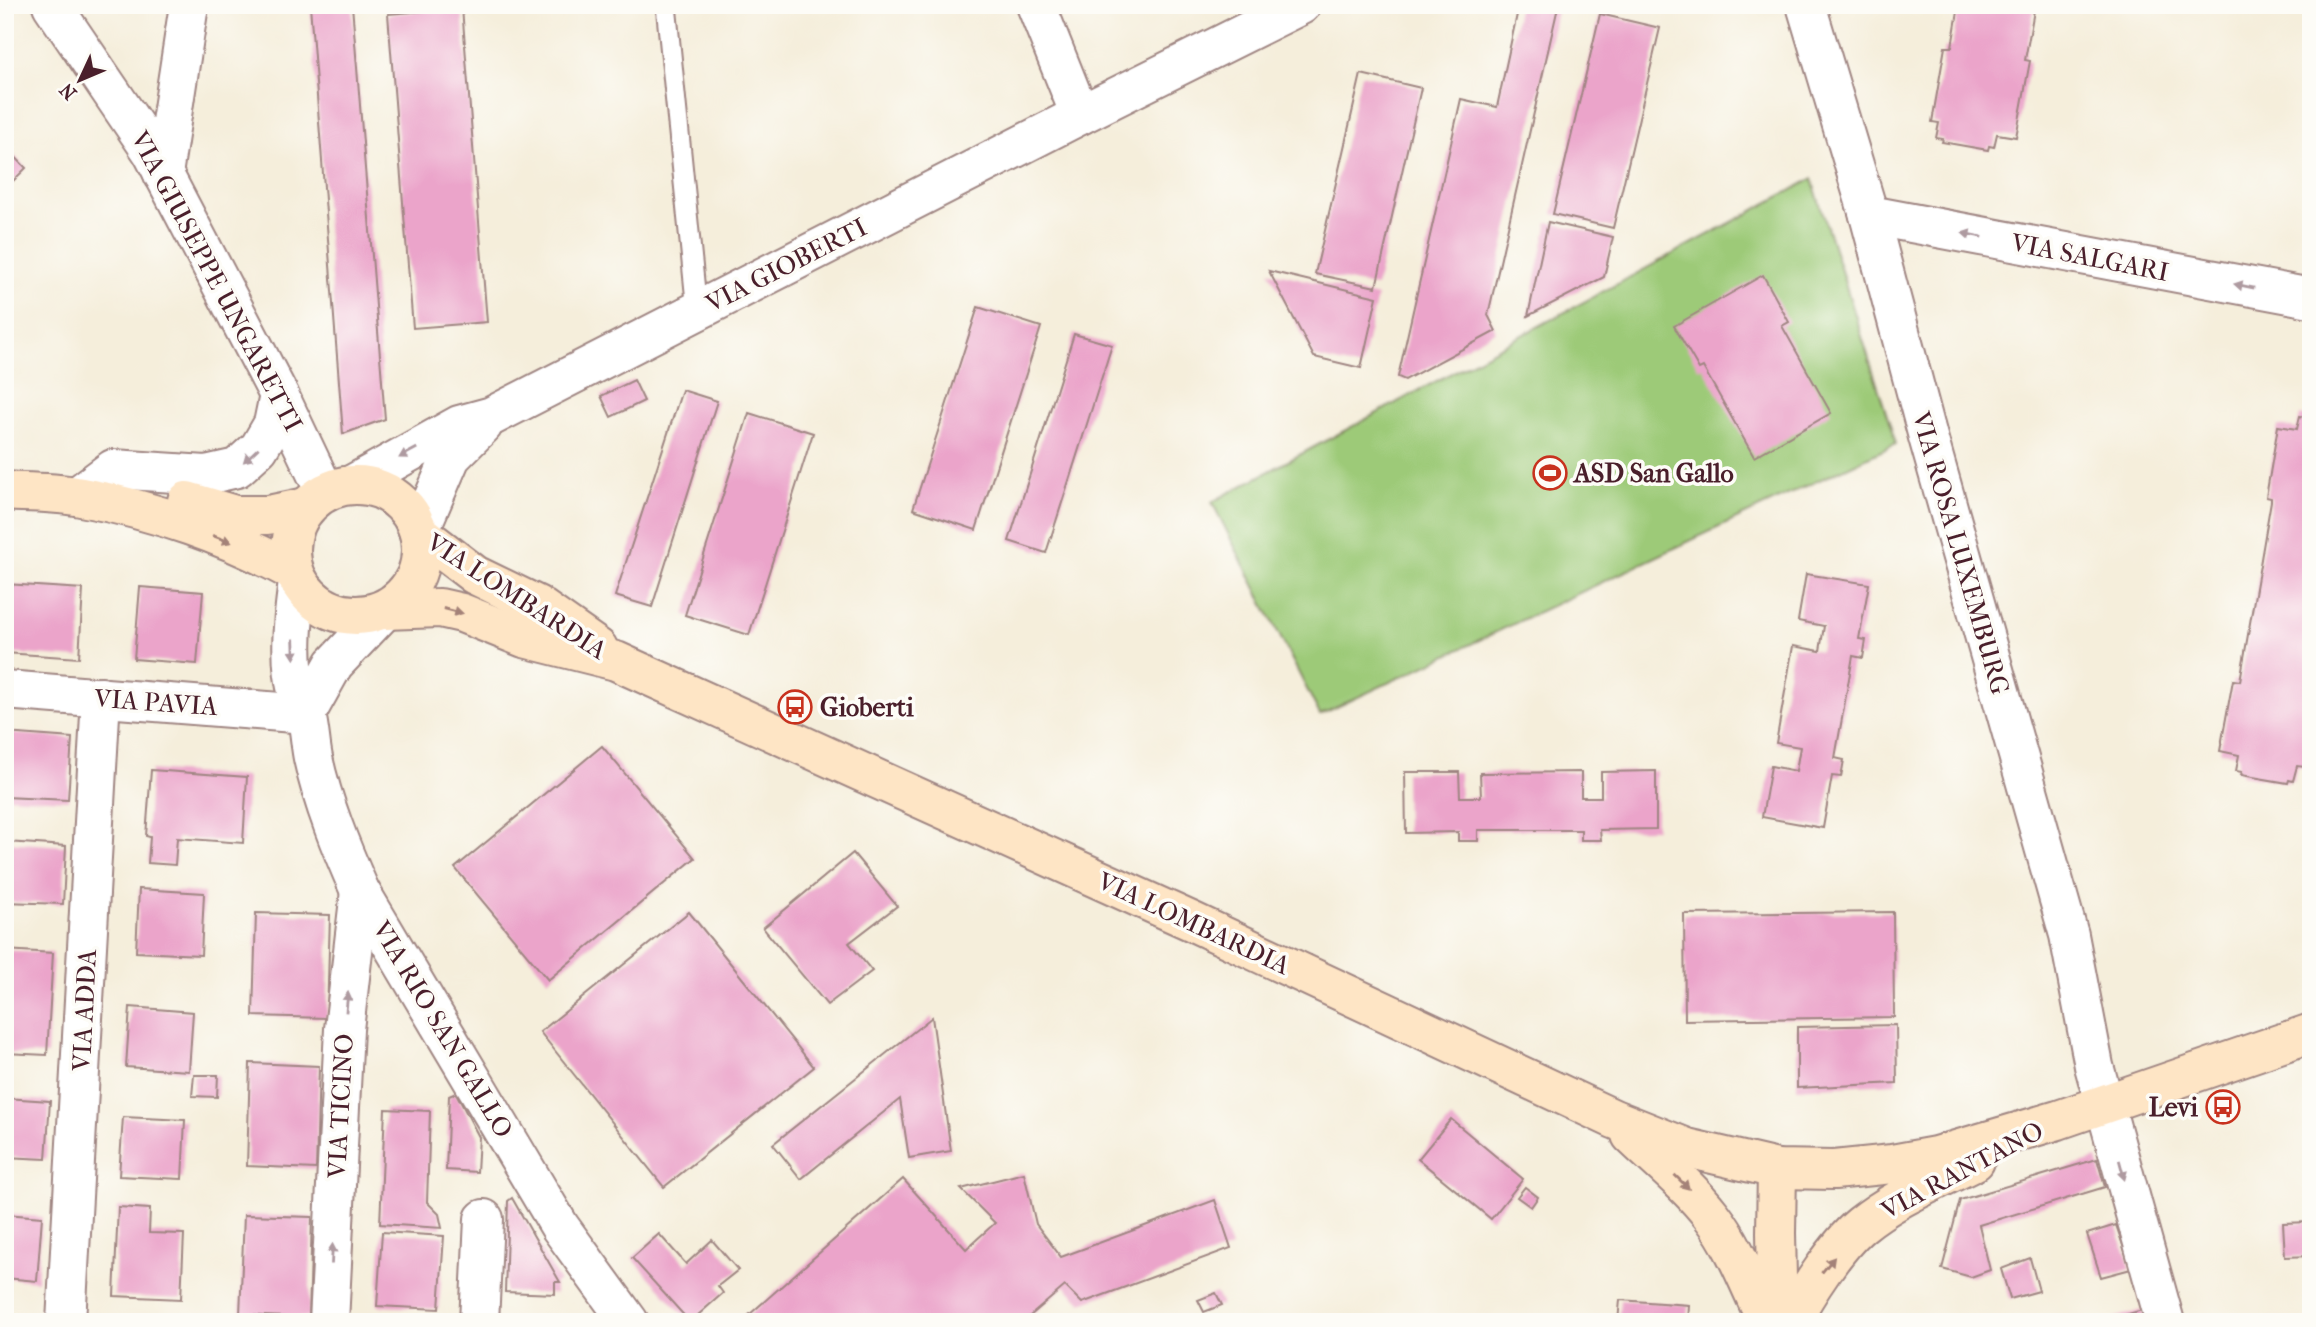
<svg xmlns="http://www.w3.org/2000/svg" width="2316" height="1327" viewBox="0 0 2316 1327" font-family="'IM FELL French Canon',serif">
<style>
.green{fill:#9dca78;stroke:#747452;stroke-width:2}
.building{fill:#eba4ca}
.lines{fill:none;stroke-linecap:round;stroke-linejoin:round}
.lane-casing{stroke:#a08683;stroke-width:23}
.street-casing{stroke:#a08683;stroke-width:42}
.secondary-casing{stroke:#a08683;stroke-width:42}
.lane{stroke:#fff;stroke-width:19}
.street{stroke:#fff;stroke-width:38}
.secondary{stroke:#fee5c5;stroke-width:38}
.oneway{fill:#ae9aa0}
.oneway2{fill:#a48278}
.labels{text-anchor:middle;stroke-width:7;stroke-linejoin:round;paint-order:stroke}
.street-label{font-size:26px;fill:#4a1f2b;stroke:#fdfcf7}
.poi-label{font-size:26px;font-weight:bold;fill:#4a1f2b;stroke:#fdfcf7;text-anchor:start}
</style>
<rect width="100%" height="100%" fill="#fdfcf7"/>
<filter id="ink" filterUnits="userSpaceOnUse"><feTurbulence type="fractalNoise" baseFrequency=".0143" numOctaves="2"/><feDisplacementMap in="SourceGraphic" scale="14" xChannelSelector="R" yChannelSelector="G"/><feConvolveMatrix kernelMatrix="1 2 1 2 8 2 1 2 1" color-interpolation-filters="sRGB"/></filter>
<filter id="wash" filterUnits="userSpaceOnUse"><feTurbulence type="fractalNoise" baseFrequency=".00686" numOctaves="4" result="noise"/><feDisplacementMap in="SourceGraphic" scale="28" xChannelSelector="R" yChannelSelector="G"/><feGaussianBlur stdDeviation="1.57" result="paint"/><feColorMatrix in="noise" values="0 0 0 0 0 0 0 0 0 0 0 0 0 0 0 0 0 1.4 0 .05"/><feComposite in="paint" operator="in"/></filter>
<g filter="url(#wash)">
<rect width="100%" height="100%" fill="#f5eedb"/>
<!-- green -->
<polygon class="green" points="1812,179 1896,444 1320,715 1212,502"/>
<g id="blocks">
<!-- building -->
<g class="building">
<polygon points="310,5 352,5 385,419 343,434"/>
<polygon points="1519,5 1558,7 1488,315 1496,331 1405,380 1398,377 1461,99 1497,107"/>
<polygon points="1959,5 2035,5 2025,60 2030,61 2016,137 1997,134 1994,147 1989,146 1988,150 1942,142 1943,139 1936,138 1939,123 1932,122 1945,47 1952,47"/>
<polygon points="462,8 487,322 413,328 388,14"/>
<polygon points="1600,14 1660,28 1613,228 1553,214"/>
<polygon points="1361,74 1421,88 1376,287 1315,274"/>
<polygon points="5,146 26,168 5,189"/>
<polygon points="1548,222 1613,237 1604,277 1528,316"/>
<polygon points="1269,271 1377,297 1361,368 1314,357"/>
<polygon points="1763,275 1789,322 1782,326 1831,413 1754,457 1703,367 1699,369 1674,326"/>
<polygon points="978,307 1041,327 976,530 913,509"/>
<polygon points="1074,334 1112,345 1046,553 1009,541"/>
<polygon points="634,380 644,401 611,417 601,396"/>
<polygon points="682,390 717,401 652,607 615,596"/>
<polygon points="749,413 813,433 749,635 685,615"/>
<polygon points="2308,414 2311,414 2311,738 2305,767 2297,766 2293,781 2289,780 2288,783 2241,775 2242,772 2236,771 2239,755 2220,751 2233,680 2240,681 2271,501 2271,498 2266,497 2278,426 2297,429 2300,416 2308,418"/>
<polygon points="1806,574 1869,584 1859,639 1866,640 1863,658 1853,656 1835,758 1844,760 1841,777 1832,776 1823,828 1762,817 1771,766 1796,771 1800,747 1776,743 1793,646 1820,651 1824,626 1798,621"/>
<polygon points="5,584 83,589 79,658 5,653"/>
<polygon points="140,587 203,592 197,664 134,659"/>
<polygon points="5,733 72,738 68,800 5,797"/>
<polygon points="602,746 695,858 548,980 455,868"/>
<polygon points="151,770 247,777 243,843 177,838 175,865 148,863 150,837 146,836"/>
<polygon points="1656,771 1656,829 1600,830 1601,840 1581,840 1581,830 1478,830 1478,841 1458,841 1458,832 1406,833 1405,772 1459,772 1460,797 1481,797 1480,773 1581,772 1581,797 1601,797 1601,772"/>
<polygon points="6,842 66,846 63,904 5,902"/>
<polygon points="853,853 897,906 849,943 872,971 827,1005 763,928"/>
<polygon points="139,889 204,893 201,955 136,952"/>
<polygon points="689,912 814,1067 664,1187 540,1032"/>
<polygon points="1893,912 1894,1017 1685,1020 1684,914"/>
<polygon points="256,913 330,915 327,1018 253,1016"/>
<polygon points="5,950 53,953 47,1055 5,1053"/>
<polygon points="130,1007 193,1012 189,1071 126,1067"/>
<polygon points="932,1017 951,1151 909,1158 900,1099 801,1179 773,1144"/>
<polygon points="1896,1025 1897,1083 1797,1088 1797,1027"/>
<polygon points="250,1063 319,1066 316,1169 247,1166"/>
<polygon points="194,1075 218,1075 217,1097 192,1096"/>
<polygon points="456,1093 479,1137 477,1172 446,1170 449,1096"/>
<polygon points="5,1098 50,1101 46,1159 5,1157"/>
<polygon points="385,1109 430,1111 427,1202 439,1214 442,1228 380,1224"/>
<polygon points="123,1117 185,1120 182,1179 119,1176"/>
<polygon points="1451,1119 1523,1179 1491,1219 1418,1159"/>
<polygon points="2097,1159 2105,1187 1979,1225 1990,1270 1971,1277 1942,1269 1960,1200"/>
<polygon points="1024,1173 1036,1224 1061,1257 1215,1200 1231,1248 1082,1303 1065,1286 1023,1322 741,1322 903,1179 966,1249 995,1223 961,1189"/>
<polygon points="1525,1187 1538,1197 1531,1207 1517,1197"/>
<polygon points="512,1198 560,1282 555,1282 555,1294 505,1292 508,1201"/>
<polygon points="118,1207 150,1209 149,1233 184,1234 181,1299 114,1296"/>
<polygon points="5,1214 42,1217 37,1281 5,1278"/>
<polygon points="244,1215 312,1217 309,1318 240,1315"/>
<polygon points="2311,1222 2311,1256 2285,1257 2283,1223"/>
<polygon points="2116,1225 2131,1269 2101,1277 2087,1234"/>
<polygon points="382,1232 444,1236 439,1309 377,1306"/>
<polygon points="659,1234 686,1264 712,1240 738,1270 718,1286 723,1293 690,1322 632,1258"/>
<polygon points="2030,1258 2039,1291 2010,1299 2001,1269"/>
<polygon points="1216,1293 1222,1305 1204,1312 1198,1300"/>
<polygon points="1620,1300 1689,1305 1688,1322 1618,1322"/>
<polygon points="2142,1310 2146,1322 2106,1322 2105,1321"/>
</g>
</g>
</g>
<g filter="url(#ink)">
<use href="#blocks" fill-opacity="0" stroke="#a08683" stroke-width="2"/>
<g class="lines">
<defs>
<polyline id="lane" points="666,5 697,311"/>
<g id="street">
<polyline points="52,5 152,152 279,395 325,492"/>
<polyline points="1036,5 1080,115"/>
<polyline points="1806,5 1869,215 1928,437 2069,935 2094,1066 2165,1322"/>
<polyline points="163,174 189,5"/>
<polyline points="1869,215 2311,298"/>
<polyline points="351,485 459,425 492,416 1080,115 1301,5"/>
<polyline points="77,496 113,469 206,475 237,468 259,448 273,424 279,395"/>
<polyline points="419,532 451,457 483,425"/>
<path d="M298 582C293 618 288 659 298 695 300 702 304 708 306 715 310 729 310 744 313 758 323 804 341 848 360 891L560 1227 629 1322"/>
<polyline points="5,690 306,714"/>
<polyline points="306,714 334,664 385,610"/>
<polyline points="66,1322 101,697"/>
<polyline points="329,1322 344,1029 360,891"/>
<polyline points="479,1322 484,1219"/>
</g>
<g id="secondary">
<circle cx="356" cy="550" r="65"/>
<path d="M5 491C30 493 56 492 81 497 154 510 229 536 294 572"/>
<polyline points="187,501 235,515 268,515 306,507"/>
<polyline points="419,532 475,575 537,605 598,648"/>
<polyline points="385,610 440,608 462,613 524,638 616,661 1191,921 1614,1119 1687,1148 1777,1169 1834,1170 1892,1164 1936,1156 2058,1120 2311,1033"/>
<path d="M1631 1135C1658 1161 1688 1185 1712 1216 1736 1247 1750 1287 1767 1322"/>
<polyline points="1777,1169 1776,1233 1778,1322"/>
<path d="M1791 1322C1805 1294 1837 1245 1861 1225 1894 1198 1936 1181 1975 1161"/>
</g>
</defs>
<!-- lane casing -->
<use href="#lane" class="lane-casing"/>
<!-- street casing -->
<use href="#street" class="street-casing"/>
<!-- secondary casing -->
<use href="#secondary" class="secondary-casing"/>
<!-- lane -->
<use href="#lane" class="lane"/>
<!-- street -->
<use href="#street" class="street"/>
<!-- secondary -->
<use href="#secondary" class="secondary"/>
</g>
<!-- one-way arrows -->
<defs><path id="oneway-solid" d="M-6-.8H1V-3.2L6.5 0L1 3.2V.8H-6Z" transform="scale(1.75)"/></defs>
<g class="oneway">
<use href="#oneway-solid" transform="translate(1972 235) rotate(-169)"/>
<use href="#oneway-solid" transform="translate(2244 286) rotate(-169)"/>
<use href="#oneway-solid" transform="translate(408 453) rotate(151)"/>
<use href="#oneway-solid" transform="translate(251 455) rotate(137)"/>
<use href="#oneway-solid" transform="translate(294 649) rotate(88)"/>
<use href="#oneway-solid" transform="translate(347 1002) rotate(-84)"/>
<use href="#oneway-solid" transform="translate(2122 1170) rotate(75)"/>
<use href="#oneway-solid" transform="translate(332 1254) rotate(-87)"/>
</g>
<g class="oneway2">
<use href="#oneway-solid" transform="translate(222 539) rotate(20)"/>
<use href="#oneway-solid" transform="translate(453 611) rotate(14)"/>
<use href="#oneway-solid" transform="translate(1682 1182) rotate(44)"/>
<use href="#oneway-solid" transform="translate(1828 1265) rotate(-51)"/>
</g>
</g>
<!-- icons -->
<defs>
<symbol id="stadium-ring" viewBox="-11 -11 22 22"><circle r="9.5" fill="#fdfcf7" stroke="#c8321e" stroke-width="1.5"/><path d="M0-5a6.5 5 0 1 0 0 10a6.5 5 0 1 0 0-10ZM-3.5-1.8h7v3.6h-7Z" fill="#c8321e"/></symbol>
<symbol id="bus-ring" viewBox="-11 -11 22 22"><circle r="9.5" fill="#fdfcf7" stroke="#c8321e" stroke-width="1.5"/><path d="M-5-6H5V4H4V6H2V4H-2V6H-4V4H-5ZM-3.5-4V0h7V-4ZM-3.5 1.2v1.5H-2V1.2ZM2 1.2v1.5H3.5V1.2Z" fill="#c8321e"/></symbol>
</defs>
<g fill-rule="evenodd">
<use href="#stadium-ring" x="1531" y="454" width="38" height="38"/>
<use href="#bus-ring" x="776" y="688" width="38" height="38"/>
<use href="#bus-ring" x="2204" y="1088" width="38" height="38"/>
</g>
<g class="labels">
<!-- street labels -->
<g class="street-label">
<text transform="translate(2090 257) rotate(11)" y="9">VIA SALGARI</text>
<text transform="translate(786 265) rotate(-27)" y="9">VIA GIOBERTI</text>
<text transform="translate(217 281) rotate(62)" y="9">VIA GIUSEPPE UNGARETTI</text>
<text transform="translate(1961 553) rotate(74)" y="9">VIA ROSA LUXEMBURG</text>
<text transform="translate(517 596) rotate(33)" y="9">VIA LOMBARDIA</text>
<text transform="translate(156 702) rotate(4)" y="9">VIA PAVIA</text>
<text transform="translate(1194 923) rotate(25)" y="9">VIA LOMBARDIA</text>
<text transform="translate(84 1010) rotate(-87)" y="9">VIA ADDA</text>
<text transform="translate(443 1029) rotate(59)" y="9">VIA RIO SAN GALLO</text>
<text transform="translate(340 1106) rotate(-87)" y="9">VIA TICINO</text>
<text transform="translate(1962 1170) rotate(-28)" y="9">VIA RANTANO</text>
</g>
<!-- poi labels -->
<g class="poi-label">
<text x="1574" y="482">ASD San Gallo</text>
<text x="820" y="716">Gioberti</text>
<text x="2198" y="1116" text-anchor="end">Levi</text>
</g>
</g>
<!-- margin -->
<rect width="2316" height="1327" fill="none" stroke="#fdfcf7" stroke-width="28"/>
<!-- north arrow -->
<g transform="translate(80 80) rotate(226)" stroke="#fdfcf7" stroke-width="5" paint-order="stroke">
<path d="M0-5L12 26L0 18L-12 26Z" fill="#4a1f2b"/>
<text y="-10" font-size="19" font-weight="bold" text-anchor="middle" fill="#4a1f2b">N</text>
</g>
</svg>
